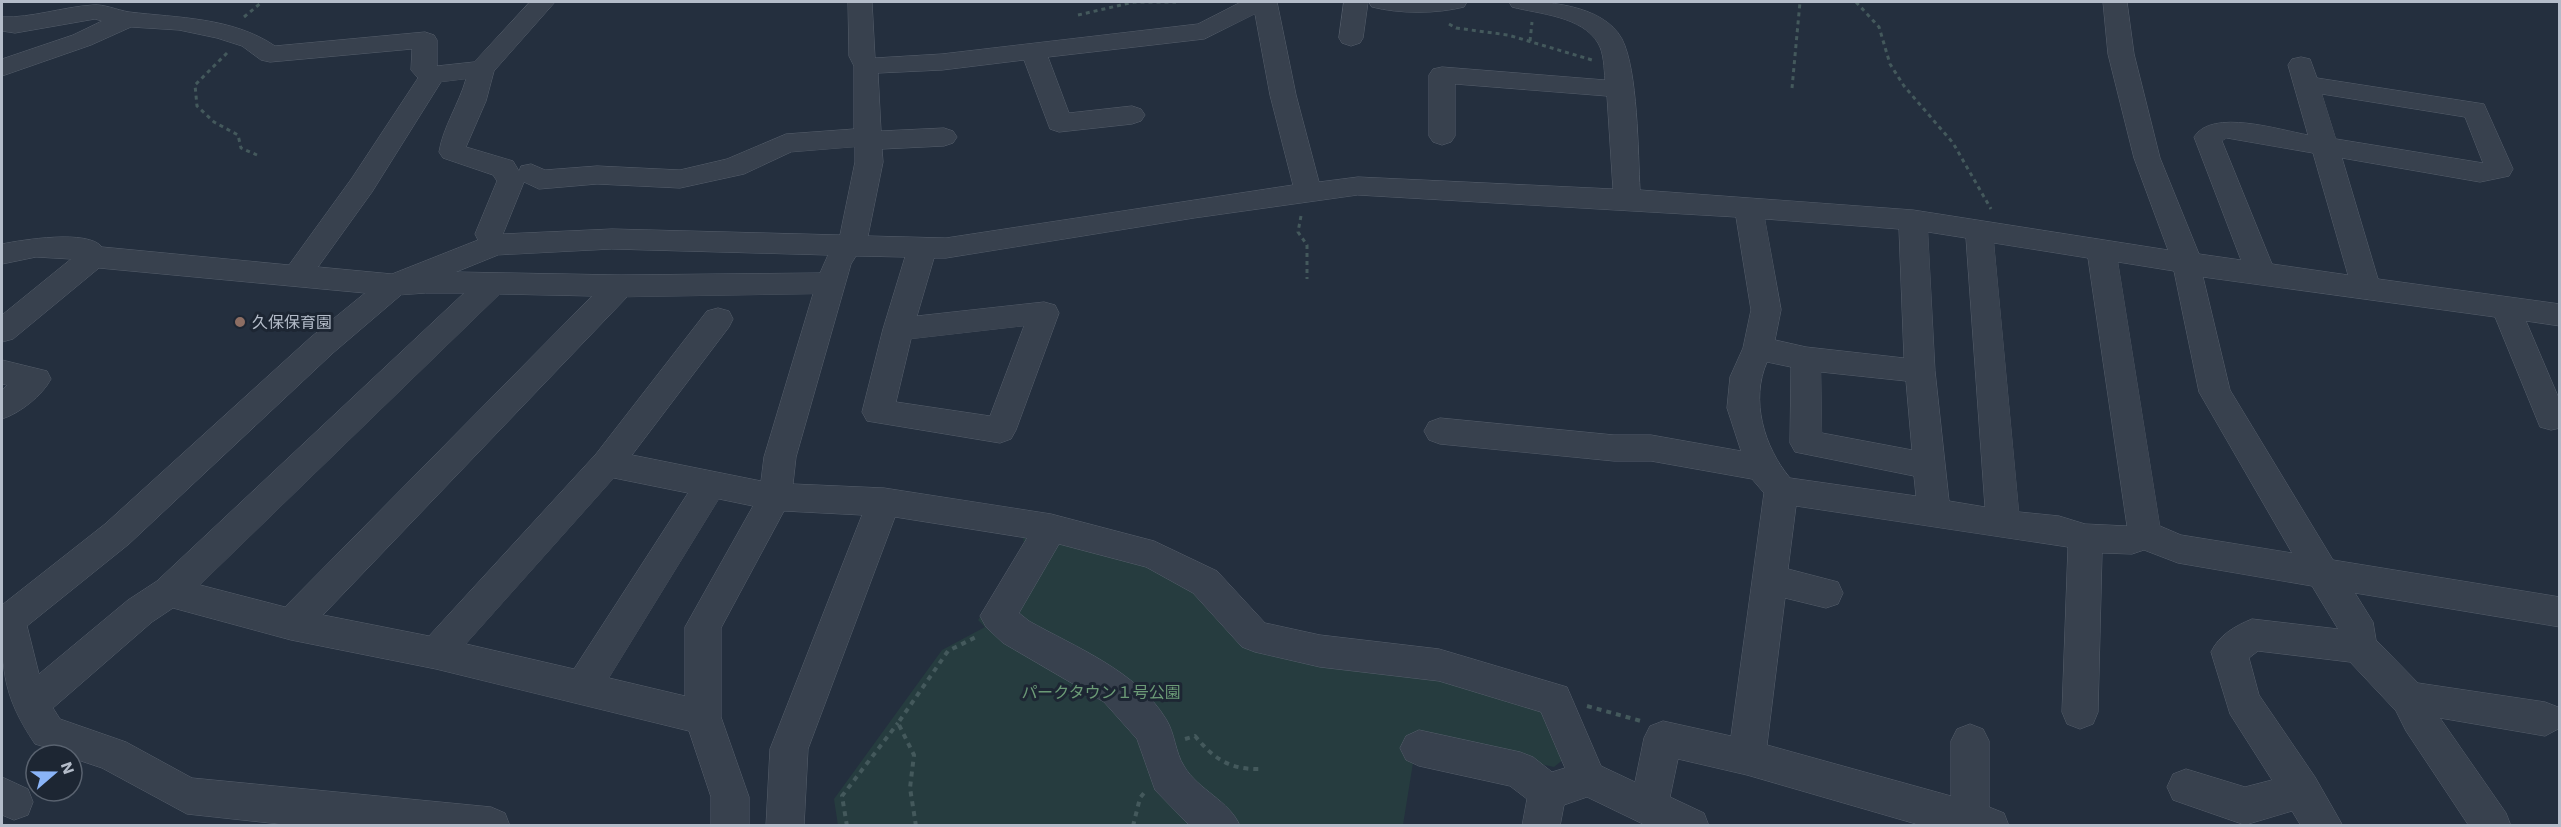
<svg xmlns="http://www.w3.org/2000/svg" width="2561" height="827" viewBox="0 0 2561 827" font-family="'Work Sans','Noto Sans JP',sans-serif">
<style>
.green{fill:#263c3f}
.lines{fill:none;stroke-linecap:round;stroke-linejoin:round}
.minor-casing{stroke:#565f6c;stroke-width:1}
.path-far1{stroke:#44595c;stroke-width:3;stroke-dasharray:4 4;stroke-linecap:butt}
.path{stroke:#44595c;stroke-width:4;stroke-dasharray:5 5;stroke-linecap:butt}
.minor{fill:#38414e;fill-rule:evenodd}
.education-dot{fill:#8d6e63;stroke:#1d2633;stroke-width:2}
.labels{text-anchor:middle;stroke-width:6;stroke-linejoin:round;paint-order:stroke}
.poi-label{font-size:16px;fill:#b4bcc9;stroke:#1d2633;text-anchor:start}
.park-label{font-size:16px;fill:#6b9a76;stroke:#1d2633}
</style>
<rect width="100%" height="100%" fill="#242f3e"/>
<!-- green -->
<polygon class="green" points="1022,533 1147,567 1196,590 1236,639 1405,671 1545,706 1570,754 1554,767 1417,738 1403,825 838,826 834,799 942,650 985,627 978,620 1026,553"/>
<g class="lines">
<defs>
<g id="minor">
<path d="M530 2H555L494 71 486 101 466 147 513 161 519 171 521 166 531 164 545 170 597 166 680 170 727 159 786 134 854 129V66L849 56 848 2H872L875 58 942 54 1198 24 1241 2H1277L1296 95 1319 182 1358 177 1613 189 1607 96 1455 84V136L1451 142 1442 145 1433 142 1429 136V75L1433 69 1442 67 1605 80C1604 68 1604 53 1598 43 1582 16 1539 14 1512 7L1509 2C1543 0 1603 4 1622 39 1638 70 1638 153 1640 190L1913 210 2168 250 2134 158 2108 54 2103 2H2127L2134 54 2160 158 2199 254 2241 260 2194 137C2212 108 2279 130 2308 135L2288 65 2292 59 2301 57 2310 59 2317 78 2484 104 2513 169 2509 176 2480 182 2342 158 2378 279 2560 304V326L2526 321 2560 401V428L2551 430 2540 427 2495 317 2203 277 2230 390 2333 560 2560 597V627L2355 593 2373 622 2376 640 2418 683 2545 702 2558 707 2560 728 2545 736 2440 718 2506 813 2511 826H2469L2406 731 2396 711 2350 662 2258 651 2249 658 2259 695 2315 777 2343 826H2301L2292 811 2245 825 2173 800 2167 787 2173 774 2186 769 2245 787 2272 780 2230 714 2211 652C2219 635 2235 626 2252 619L2338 629 2312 586 2178 563 2144 550 2132 554 2102 553 2098 712 2093 724 2080 729 2067 724 2062 712 2068 547 1796 506 1788 569 1838 582 1843 593 1838 604 1826 608 1785 598 1767 745 1951 796V741L1957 729 1970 724 1983 729 1989 741V807L2004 813 2009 826H1923L1747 775 1678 759 1670 797 1704 813 1709 826H1647L1587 797 1564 805 1560 826H1522L1527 799 1510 786 1419 766 1406 760 1400 748 1406 736 1419 730 1520 752 1533 757 1552 772 1565 768 1541 712 1439 681 1320 667 1255 652 1242 647 1193 593 1146 567 1059 544 1019 613 1029 621C1075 647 1137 671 1166 719 1175 733 1175 752 1184 766 1198 790 1230 801 1240 826H1190L1155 790 1137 739 1104 702 1003 643 986 627 980 616 1027 538 895 517 808 749 804 826H766L770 749 862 515 784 511 721 628V717L749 797V826H711V797L689 731 436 669 291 640 173 608 152 622 53 708 60 719 126 742 192 778 491 807 505 813 510 826H298L187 814 102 768 72 758V755L35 744C0 692 2 666 2 605L105 524 311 337 365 293 99 268 13 339 2 342V315L71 259 36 257 2 264V244C22 240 88 229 102 247L289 265 352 178 418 78 411 70 412 49 270 62 261 60 242 46 217 38 179 30 131 27 91 45 2 76V59L73 35 102 21 95 19 15 33 2 31V17C32 18 62 7 93 5 104 4 117 10 129 12 178 18 232 17 275 46L425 32 434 35 437 40V66L474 62ZM1255 14 1270 95 1293 185 946 238 868 236 883 162 882 149 944 146 953 143 957 137 953 131 944 128 881 131 878 73 942 70 1024 60 1050 129 1059 132 1132 124 1141 121 1145 115 1141 109 1132 106 1069 113 1048 57 1204 39ZM466 79C459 104 443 127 439 152L443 158 493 175 497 181 475 234 478 240 392 274 318 267 372 192 441 82ZM2322 94 2465 117 2483 163 2336 139ZM2227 138 2313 153 2348 275 2272 264 2222 141ZM855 147V162L840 235 612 229 503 234 524 182 539 189 597 184 680 188 744 174 791 152ZM1358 195 1736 217 1751 310 1743 348 1730 377 1727 408 1741 451 1651 435H1614L1440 418 1429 422 1424 431 1429 440 1440 444 1614 461H1651L1752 479 1764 493 1731 736 1663 721 1650 726 1644 738 1635 782 1601 766 1567 687 1439 649 1320 635 1265 623 1217 571 1154 541 1051 514 884 488 793 484 796 457 851 264 856 256 905 257 883 329 862 412 867 421 1000 443 1011 439 1016 430 1059 313 1055 305 1044 302 917 316 934 258H946L1194 218ZM1765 219 1899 229 1904 358 1806 347 1775 340 1781 310ZM1928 232 1966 238 1985 507 1949 501 1935 371ZM1994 243 2088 258 2127 526 2085 524 2059 516 2019 512ZM612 249 828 255 820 273 620 275 456 272 498 255ZM2118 262 2174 271 2199 392 2292 553 2181 535 2160 526ZM426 293H464L157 581 128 600 39 674 27 626 129 544 333 353 401 295ZM500 294 592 296 285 607 200 585ZM813 294 764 457 761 481 632 455 729 327 733 319 729 311 718 308 707 311 596 454 429 636 323 615 627 297ZM1024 326 990 416 896 402 911 339ZM1767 362 1791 367 1790 443 1795 452 1914 476 1916 496 1790 478C1764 447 1750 400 1767 362ZM1821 372 1906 381 1912 450 1822 433ZM614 478 688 493 574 669 466 644ZM719 499 753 506 685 627V696L609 678Z"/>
<polygon points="1344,2 1368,2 1363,38 1360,43 1351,46 1342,43 1339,38"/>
<path d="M1369 2H1467L1464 7C1436 14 1400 14 1372 7Z"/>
<path d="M2 360 47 371 51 379C42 396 20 413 2 419V390L7 385 2 384Z"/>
<polygon points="2,777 28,789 33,802 28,815 14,820 2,815"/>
</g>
</defs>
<!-- minor casing -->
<use href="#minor" class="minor-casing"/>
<!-- path-far1 -->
<g class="path-far1">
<polyline points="1856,2 1879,27 1890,64 1904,86 1953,143 1991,209"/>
<polyline points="1078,15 1134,2 1176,2"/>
<polyline points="244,17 262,2"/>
<polyline points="1449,24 1456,28 1508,35 1592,60"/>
<polyline points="1530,41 1532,22"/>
<polyline points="227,53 195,85 197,106 214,122 238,135 241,148 257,155"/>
<polyline points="1792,88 1800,2"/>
<polyline points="1301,216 1298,232 1307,245 1307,279"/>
</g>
<!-- path -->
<g class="path">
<polyline points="1587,706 1641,721"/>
<path d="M1185 739 1195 736C1214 759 1230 770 1261 769"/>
<polyline points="847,826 842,796 898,723"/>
<polyline points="916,826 910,788 914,755 898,723 948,651 978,636"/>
<polyline points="1133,826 1140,798 1144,793"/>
</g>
<!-- minor -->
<use href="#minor" class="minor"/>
</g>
<!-- markers -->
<circle class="education-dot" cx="240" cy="322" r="6"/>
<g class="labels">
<!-- poi labels -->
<g class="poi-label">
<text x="252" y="328">久保保育園</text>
</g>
<!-- park labels -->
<g class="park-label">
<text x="1101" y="698">パークタウン１号公園</text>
</g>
</g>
<!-- border -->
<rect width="2561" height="827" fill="none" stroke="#b4bcc9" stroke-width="6"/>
<!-- north arrow -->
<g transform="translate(54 773) rotate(70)"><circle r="28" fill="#1d2633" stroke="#59626f" stroke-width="1.5"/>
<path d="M0-4.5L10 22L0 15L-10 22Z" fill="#8ab4f8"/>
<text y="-9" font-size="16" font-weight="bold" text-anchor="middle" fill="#b4bcc9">N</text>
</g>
</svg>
